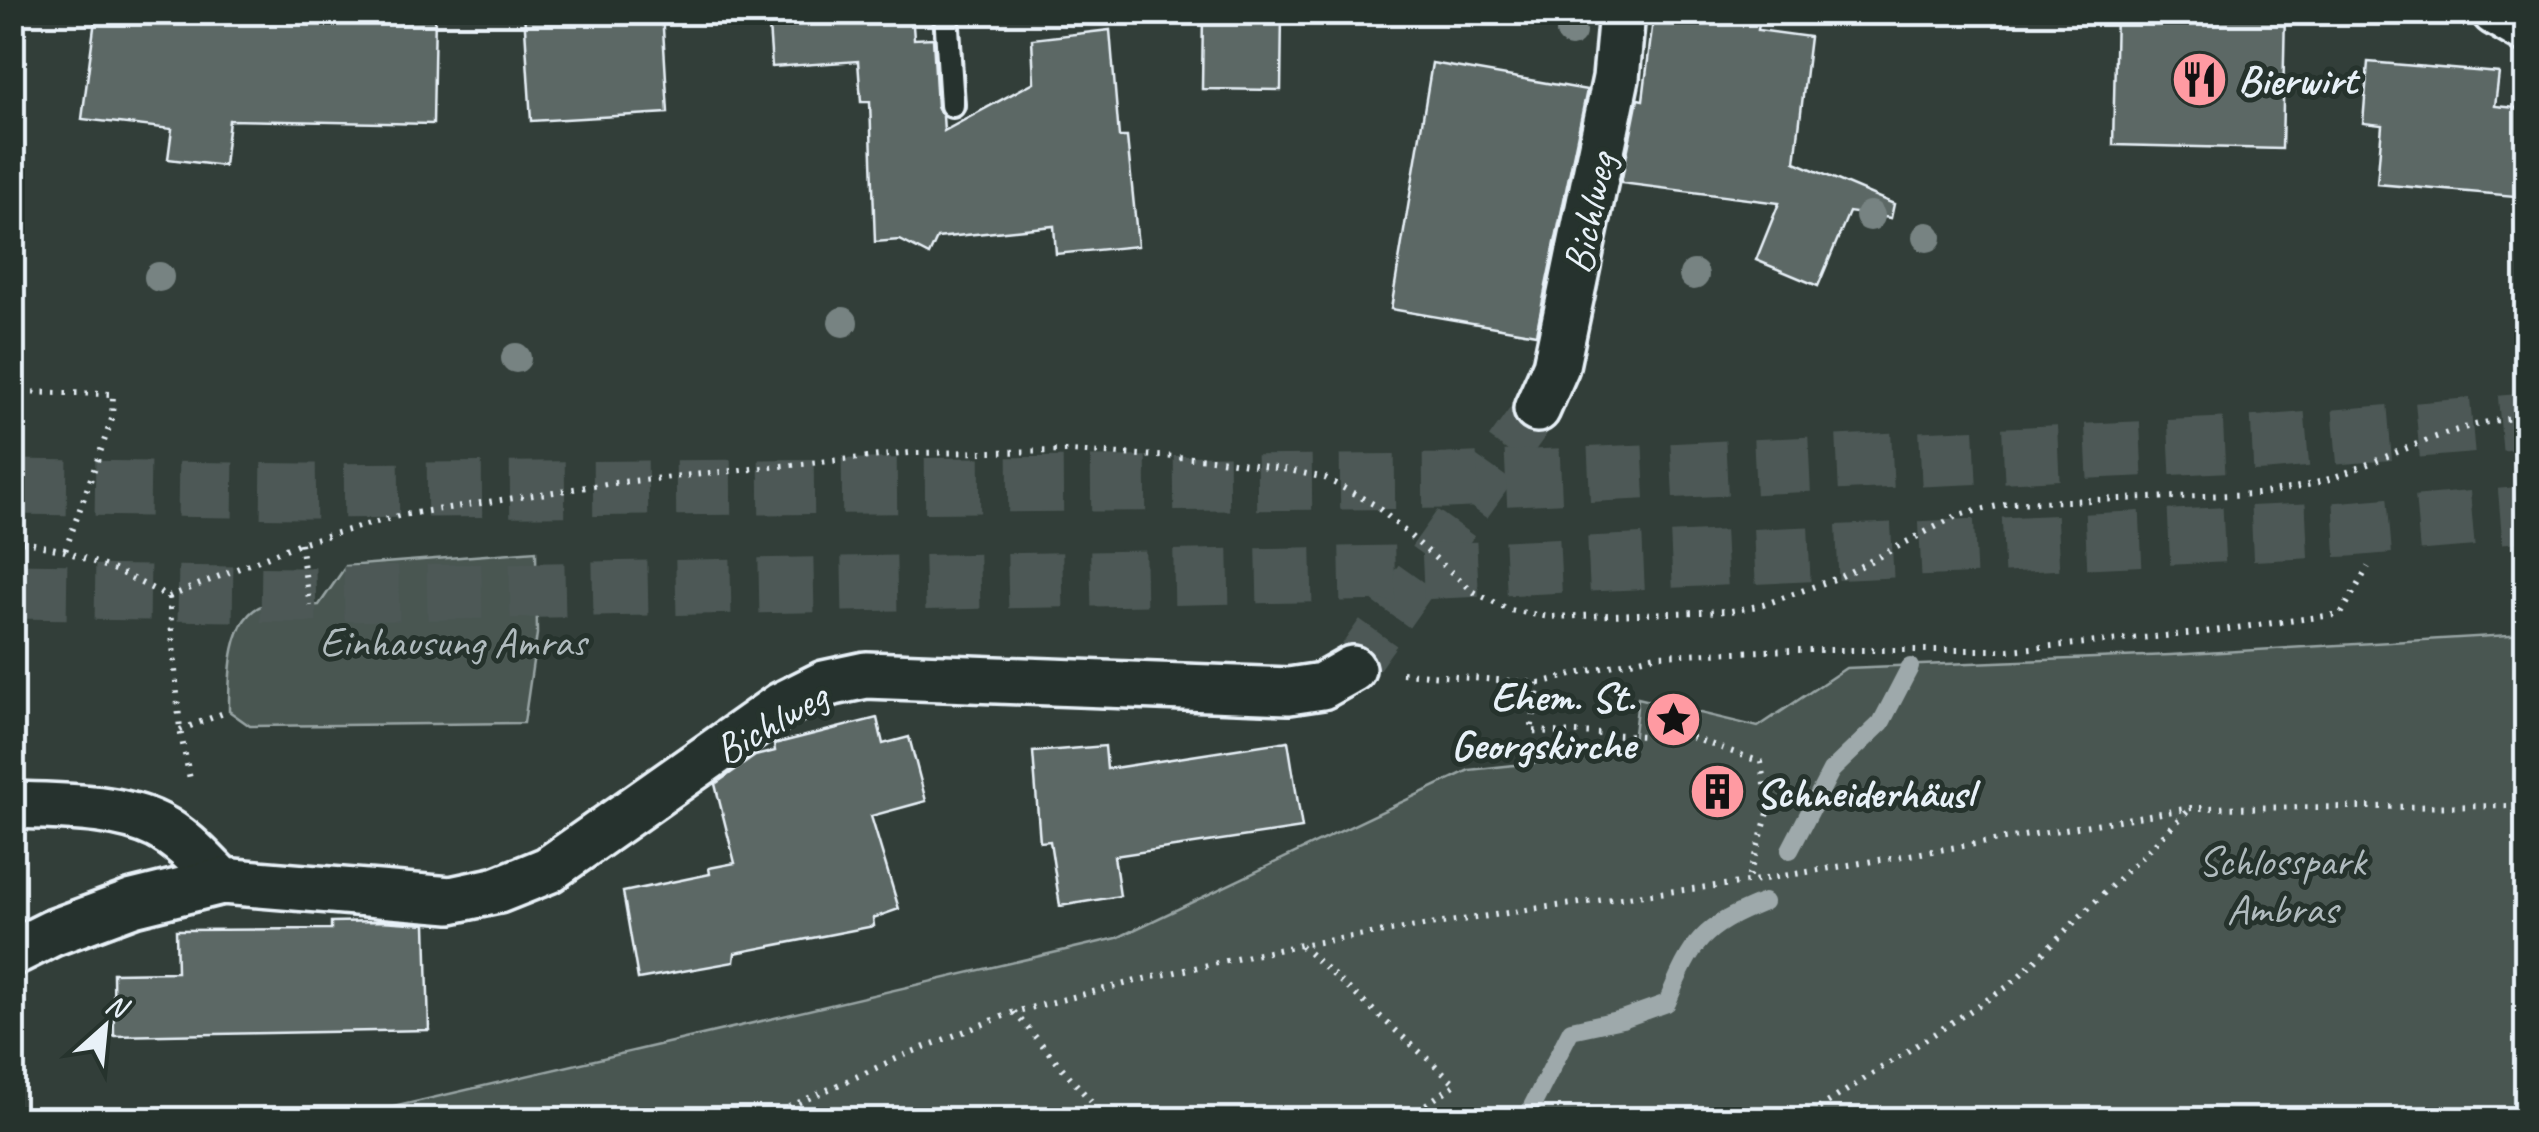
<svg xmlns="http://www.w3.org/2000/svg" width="2539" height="1132" viewBox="0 0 2539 1132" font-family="Caveat,sans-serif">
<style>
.green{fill:#495651;stroke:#98a4a4;stroke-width:2.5}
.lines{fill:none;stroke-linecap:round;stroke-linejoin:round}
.stream{stroke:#9ea9ab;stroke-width:18}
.building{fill:#5c6865;stroke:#e8f1f8;stroke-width:2.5}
.street-tunnel{stroke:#4d5956;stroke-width:45;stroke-dasharray:45 22;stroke-linecap:butt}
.highway-tunnel{stroke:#4d5956;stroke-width:55;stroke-dasharray:55 28;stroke-linecap:butt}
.lane-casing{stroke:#e8f1f8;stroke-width:30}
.street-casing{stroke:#e8f1f8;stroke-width:52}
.path{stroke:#e8f1f8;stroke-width:6;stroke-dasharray:2.5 8;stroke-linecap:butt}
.lane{stroke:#26332d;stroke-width:22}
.street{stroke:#26332d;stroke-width:45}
.tree{fill:#778382}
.labels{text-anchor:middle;stroke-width:10;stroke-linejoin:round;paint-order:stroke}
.poi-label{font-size:42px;font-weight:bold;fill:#e8f1f8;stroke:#26332d;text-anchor:start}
.street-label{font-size:42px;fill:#e8f1f8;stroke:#26332d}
.park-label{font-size:42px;fill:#b0bbbe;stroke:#26332d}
</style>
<rect width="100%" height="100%" fill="#323e39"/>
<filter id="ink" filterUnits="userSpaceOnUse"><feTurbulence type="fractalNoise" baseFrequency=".01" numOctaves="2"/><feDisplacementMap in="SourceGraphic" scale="20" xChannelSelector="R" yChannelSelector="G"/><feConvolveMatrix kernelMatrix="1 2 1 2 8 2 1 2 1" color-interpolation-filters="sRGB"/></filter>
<g filter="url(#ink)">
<!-- green -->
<g class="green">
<path d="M536 551 537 634 524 723 250 726 229 711C229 680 228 616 264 605 284 599 300 607 319 605L346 566Z"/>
<polygon points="2526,634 2526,1119 342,1119 1117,938 1469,770 1632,752 1638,698 1758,727 1846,668 2170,655"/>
</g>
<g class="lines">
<!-- stream -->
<g class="stream">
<polyline points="1790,850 1831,771 1881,723 1910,667"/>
<path d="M1525 1120 1571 1030 1622 1019 1667 1003C1692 941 1702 927 1764 902"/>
</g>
</g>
<!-- building -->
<g class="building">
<polygon points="96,12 435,12 433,124 229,120 224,166 168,159 172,129 82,119"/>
<polygon points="524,12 662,12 668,113 531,121"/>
<polygon points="768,12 912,12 914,39 933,38 937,106 943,116 944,131 1034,82 1032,39 1110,30 1119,137 1127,137 1138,246 1056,254 1054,226 937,238 929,255 900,240 875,242 870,102 861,102 858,61 772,67"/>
<polygon points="1203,12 1282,12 1281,90 1202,89"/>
<polygon points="1654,12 1761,12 1758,30 1810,37 1795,162 1894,204 1891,218 1849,212 1818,286 1756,260 1779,203 1621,183 1638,99 1643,100"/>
<polygon points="2116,12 2285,12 2282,149 2113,145"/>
<polygon points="2368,62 2499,73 2495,106 2526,109 2526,197 2377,184 2382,125 2363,123"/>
<polygon points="1432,63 1587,90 1536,334 1391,309"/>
<polygon points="877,718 883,744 909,737 926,801 871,816 899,909 873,918 874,926 735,953 734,962 638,979 623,892 710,874 709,868 735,863 715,784 755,756 775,751 774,744"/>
<polygon points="1288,741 1302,828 1114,856 1120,896 1060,906 1050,841 1040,842 1033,752 1105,746 1107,769"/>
<polygon points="381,921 426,924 429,1030 114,1036 113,973 177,972 176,930 331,929 331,922"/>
</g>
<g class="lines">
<!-- street-tunnel -->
<polyline class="street-tunnel" points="1352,669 1537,409"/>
<!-- highway-tunnel -->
<g class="highway-tunnel">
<polyline points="12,487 304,491 1448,481 2265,443 2526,421"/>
<polyline points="12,591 297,595 1395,573 2348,529 2526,514"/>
</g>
<defs>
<polyline id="lane" points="946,12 952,105"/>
<g id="street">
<polyline points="2495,12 2526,30"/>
<polyline points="1537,409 1556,366 1616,78 1622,12"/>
<path d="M12 805C59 807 115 805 158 826 183 839 202 861 222 881"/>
<polyline points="12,953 52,933 133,903 222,881 451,900 498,890 548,870 782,705 824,684 866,675 1289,691 1322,686 1352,669"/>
</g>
</defs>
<!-- lane casing -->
<use href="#lane" class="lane-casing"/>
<!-- street casing -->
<use href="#street" class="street-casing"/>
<!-- path -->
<g class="path">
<polyline points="12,392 113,394 112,419 65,551"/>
<path d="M12 539 65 551 117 571 169 597 300 543 402 515 613 483 910 453 1068 451 1212 459 1289 470 1325 478 1375 505 1474 592 1510 610 1549 617 1731 611 1763 605 1840 577 1958 515 2011 503 2257 494C2280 491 2303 487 2326 480 2393 457 2454 421 2526 417"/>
<polyline points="300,543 310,606"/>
<polyline points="169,597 180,730 191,784"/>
<polyline points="1402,673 1539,683 1531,731 1693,738 1761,762 1768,813 1747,882"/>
<polyline points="1539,683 1656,655 1791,650 2009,650 2198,633 2341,614 2368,567"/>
<polyline points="180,730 229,711"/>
<polyline points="1301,946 1456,1084 1403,1120"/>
<polyline points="1014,1012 1107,1120"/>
<polyline points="1810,1114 2010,985 2190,809"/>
<polyline points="760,1120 907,1054 1014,1012 1144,979 1300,945 1533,909 1747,882 2191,808 2526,806"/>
<polyline points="1768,1120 1810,1114 1825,1120"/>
</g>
<!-- lane -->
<use href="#lane" class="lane"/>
<!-- street -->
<use href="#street" class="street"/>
</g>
<!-- trees -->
<g class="tree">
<circle cx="1571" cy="32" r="15"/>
<circle cx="1870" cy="216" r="15"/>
<circle cx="1927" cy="237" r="15"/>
<circle cx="1694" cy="275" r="15"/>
<circle cx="159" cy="277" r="15"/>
<circle cx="843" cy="322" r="15"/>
<circle cx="516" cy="358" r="15"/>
</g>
</g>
<!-- icons -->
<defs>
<symbol id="restaurant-disc" viewBox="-11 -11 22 22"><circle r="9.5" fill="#ff9aa2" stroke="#26332d"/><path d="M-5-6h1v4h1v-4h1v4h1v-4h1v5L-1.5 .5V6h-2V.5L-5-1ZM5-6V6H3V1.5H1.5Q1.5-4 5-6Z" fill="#111"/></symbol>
<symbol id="sight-disc" viewBox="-11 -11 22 22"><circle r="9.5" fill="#ff9aa2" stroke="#26332d"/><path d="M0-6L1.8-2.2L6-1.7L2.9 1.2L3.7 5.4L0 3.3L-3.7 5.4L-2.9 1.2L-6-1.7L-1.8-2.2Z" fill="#111"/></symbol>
<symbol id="building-disc" viewBox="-11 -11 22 22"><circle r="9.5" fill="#ff9aa2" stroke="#26332d"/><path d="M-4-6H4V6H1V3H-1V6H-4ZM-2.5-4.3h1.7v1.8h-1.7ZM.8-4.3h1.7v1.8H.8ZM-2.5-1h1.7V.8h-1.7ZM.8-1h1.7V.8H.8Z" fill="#111"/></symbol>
</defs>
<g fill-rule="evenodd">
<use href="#restaurant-disc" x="2168" y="48" width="63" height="63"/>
<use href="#sight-disc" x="1642" y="688" width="63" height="63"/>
<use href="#building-disc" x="1686" y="760" width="63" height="63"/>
</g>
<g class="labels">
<!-- poi labels -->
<g class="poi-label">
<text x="2238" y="94">Bierwirt</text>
<text x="1635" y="711" text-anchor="end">Ehem. St.<tspan x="1635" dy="48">Georgskirche</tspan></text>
<text x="1756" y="807">Schneiderhäusl</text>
</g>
<!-- street labels -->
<g class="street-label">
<text transform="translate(1588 213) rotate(-78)" y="15">Bichlweg</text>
<text transform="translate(770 722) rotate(-30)" y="15">Bichlweg</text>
</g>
<!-- park labels -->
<g class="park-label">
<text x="453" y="656">Einhausung Amras</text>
<text x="2282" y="875">Schlosspark<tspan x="2282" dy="48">Ambras</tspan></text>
</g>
</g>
<!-- margin -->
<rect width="2539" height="1132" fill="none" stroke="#26332d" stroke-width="50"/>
<rect x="25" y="25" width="2489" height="1082" fill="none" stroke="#e8f1f8" stroke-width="4" filter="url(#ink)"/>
<!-- north arrow -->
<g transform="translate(105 1027) rotate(27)" stroke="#26332d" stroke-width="8" paint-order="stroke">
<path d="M0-8L18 38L0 25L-18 38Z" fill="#e8f1f8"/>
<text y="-15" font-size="28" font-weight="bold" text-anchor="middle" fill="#e8f1f8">N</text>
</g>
</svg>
